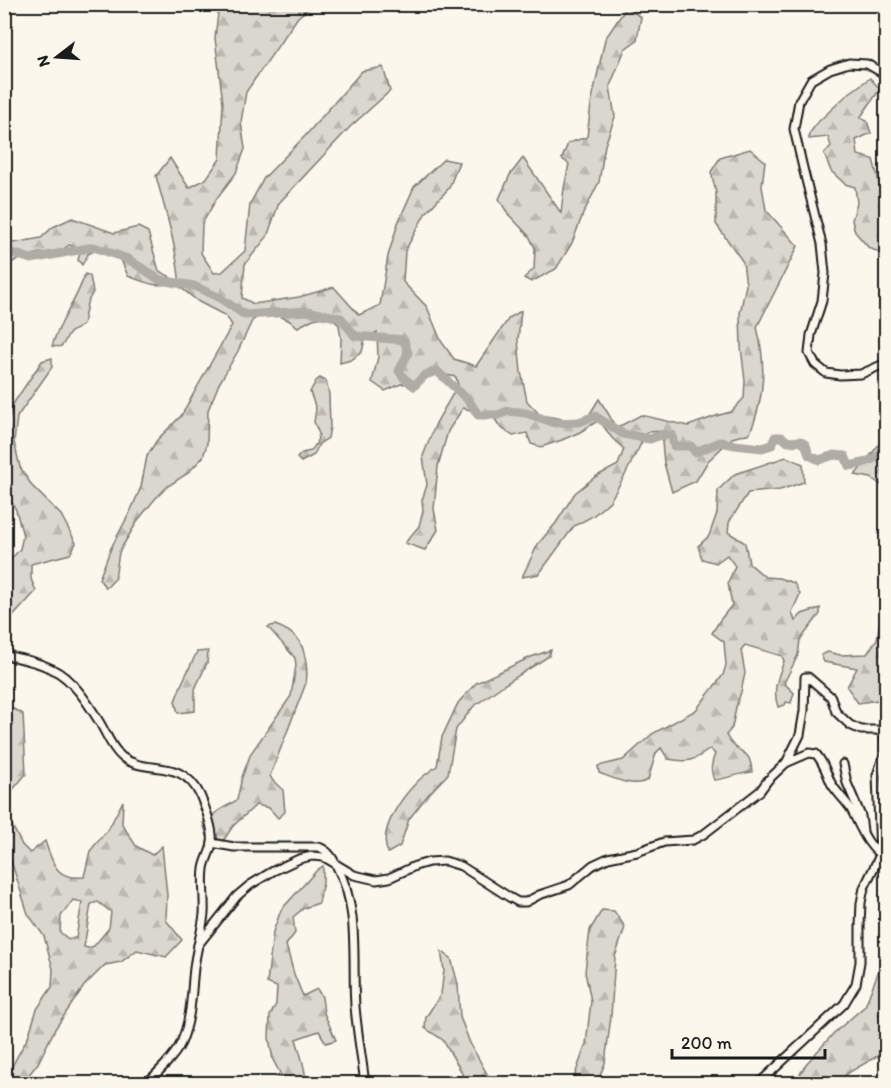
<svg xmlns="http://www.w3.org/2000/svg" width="891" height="1088" viewBox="0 0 891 1088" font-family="Itim,sans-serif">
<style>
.forest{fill:url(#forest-firs);stroke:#7b7a75;stroke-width:1.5;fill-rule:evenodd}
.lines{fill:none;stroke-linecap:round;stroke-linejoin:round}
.river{stroke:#afaca5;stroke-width:9}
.minor-casing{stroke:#1c1c1c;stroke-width:11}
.minor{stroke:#fbf7ec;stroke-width:7}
</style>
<defs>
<pattern id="forest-firs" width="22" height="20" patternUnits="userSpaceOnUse" patternTransform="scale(1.5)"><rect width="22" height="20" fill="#dad7ce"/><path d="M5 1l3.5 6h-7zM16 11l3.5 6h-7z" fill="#bab8b0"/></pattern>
</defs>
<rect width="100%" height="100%" fill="#fbf7ec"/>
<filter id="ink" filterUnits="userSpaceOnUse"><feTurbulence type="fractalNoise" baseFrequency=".0167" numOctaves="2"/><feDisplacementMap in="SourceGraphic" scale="12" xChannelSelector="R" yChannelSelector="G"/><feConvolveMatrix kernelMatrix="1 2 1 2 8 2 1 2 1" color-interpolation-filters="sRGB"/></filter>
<g filter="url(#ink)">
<!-- forest -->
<g class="forest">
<path d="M219 5H313L298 17 246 92 241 122 245 149 236 173 217 198 202 224 201 253 214 273 222 272 245 251 250 204 264 178 306 135 362 71 383 67 390 91 350 127 279 203 267 237 245 264 242 298 254 304 299 297 334 287 359 315 380 305 388 256 398 223 414 187 444 159 459 162 449 188 425 214 405 251 403 282 427 307 441 341 454 359 476 366 509 318 521 311 518 340 521 372 527 401 540 415 569 420 588 417 599 399 609 415 616 428 641 415 688 426 719 415 731 412 744 398 745 381 741 347 740 313 746 285 743 262 716 224V192L711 172 720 158 750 149 765 161 762 186 766 210 798 246 757 327C766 364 765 397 750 433L732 438 708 461 696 481 672 492 664 463 662 442 666 431 647 432 625 475 610 501 593 516 574 526 539 574 522 577 538 544 556 523 575 493 595 477 618 465 624 449 612 438 599 420 580 432 562 440 541 447 531 444 527 433 513 436 500 427 491 413H480L463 408 448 431 438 466 434 509 438 530 425 550 405 543 419 526 423 511 422 500 427 485 423 456 436 423 458 385 456 377 440 374 431 375 421 382 401 384 385 391 372 382 378 357 377 332 365 338 362 352 351 360 340 363 341 339 339 325 329 316 313 319 298 327 288 320 273 313 262 314 252 321 238 351 219 384 208 410 207 444 203 457 188 473 168 486 155 499 138 520 119 552 115 579 106 588 99 579 111 548 131 510 141 487 147 456 157 440 181 416 232 325 226 316 199 302 180 287C177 248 166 213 156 176L170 158 189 188 206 179 220 159 223 103 215 38Z"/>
<polygon points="626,8 641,17 637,40 625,49 610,86 615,117 605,145 599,182 583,214 572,243 556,269 531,282 524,278 534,269 535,248 529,236 508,214 499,199 510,175 523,158 561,213 564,188 569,164 562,159 568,143 587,137 591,104 605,39"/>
<polygon points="870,78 880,89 860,118 867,121 871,133 856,140 858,155 873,159 880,186 886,185 886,255 869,248 855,232 852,220 857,203 855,187 845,184 831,171 824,154 831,146 828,137 809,139 809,134 818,122 848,94"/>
<path d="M72 218 114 233 138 227 148 232 159 271 169 276 173 281C159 290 142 281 128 276L118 253 94 251 88 254 82 265 78 260 81 249 69 245 57 254 39 253 9 263 5 254V237L6 240 14 243 41 238 53 227Z"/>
<path d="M85 274 90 276 93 292 87 303 83 325C79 328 73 330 70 333 62 341 67 349 52 346 59 321 77 301 85 274Z"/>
<polygon points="52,358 52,367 17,417 14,442 20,467 32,486 61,515 76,543 70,554 31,564 31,579 36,591 8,622 5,620 5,566 20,549 23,536 16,510 5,489 5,433 13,404 42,361"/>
<polygon points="320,378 326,381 329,394 330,427 328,438 319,444 314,455 301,462 297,458 302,453 311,451 316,444 319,434 314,422 316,409 310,392 316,381"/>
<polygon points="886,438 886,488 871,478 855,475 880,443"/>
<path d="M786 457 803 464 804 482 780 490 748 493 731 519 729 523 728 532 745 543 749 563 765 577 779 578 794 583 800 594 792 612 795 621 802 614 820 608V614L800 640 798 655 784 683 794 693 791 703 786 702 785 705 778 707C772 690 778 677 784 661L782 656 745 645 741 650 745 673 741 692 736 707 732 728 726 735C728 738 729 741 732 744 744 756 750 750 752 772 739 773 728 779 714 780 710 770 711 764 715 754L710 749C694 761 688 763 668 759L661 748 656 753 648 780C632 788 616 779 599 773L598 766 623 760 652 734 696 710 723 675 726 665 724 642 712 633 720 620 732 605 728 583 735 566 727 555 716 563 702 559 698 546 709 536 717 513 718 490 735 474Z"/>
<polygon points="886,541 886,656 884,659 878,700 858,703 847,687 857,668 824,662 821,655 828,652 840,655 867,654 877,639 882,610 882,572"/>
<path d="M275 625C284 628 293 633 299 641 306 651 308 672 306 683L270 776 273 781 283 790 285 812 278 818 269 808 256 805 233 826 223 841 207 836 203 823 218 811 237 800 242 777 251 753 291 696 296 665 295 658 268 627Z"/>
<path d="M551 650 549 656 502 686 473 707 456 729 448 774 427 796 409 819 400 846 388 853C377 830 402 797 418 781 423 776 430 771 437 766L442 737 458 703 476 683 531 657Z"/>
<polygon points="208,651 207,663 195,689 195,711 178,713 175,701 182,683 197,652"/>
<path d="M5 705H6L23 714 26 774 10 793 11 823 22 845 30 853 45 841C53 864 56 880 84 877L90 851 109 828 123 801 122 824 136 846 152 855 162 846 167 895 166 920 182 940 166 957 137 950 121 962 105 965 84 986 55 1029 38 1063 22 1084 5 1083V1076L12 1066 28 1037 37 1009 52 987 53 969 44 936 28 914 5 842ZM73 900 82 902 76 938 68 939 60 932 61 916ZM98 902 111 912 109 928 94 946 88 948 84 947 91 904Z"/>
<path d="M323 866V883L319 903 304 908 293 917 295 933 286 945 294 974 303 996 317 989 322 997 324 1013 336 1040 326 1043 319 1031 296 1039C300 1054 306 1068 306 1083H274V1079L282 1077 273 1060 269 1038 270 1016 276 1004 277 987 267 983 273 932 281 910 317 870Z"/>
<polygon points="886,895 886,1051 848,1073 838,1083 795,1083 806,1064 834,1033 865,1006 881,965 883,925"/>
<polygon points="602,910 614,911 625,927 615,957 611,1016 605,1063 597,1083 572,1083 586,1044 591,1001 585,972 590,930"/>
<polygon points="441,951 451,958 458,984 460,1017 470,1043 492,1083 465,1083 461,1071 443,1040 425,1028 426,1017 441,994 444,970"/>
</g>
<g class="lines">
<!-- river -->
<path class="river" d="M4 248 12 253 31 259 94 247 128 259 160 280 194 286 220 298 245 315 307 311 341 318 355 336 404 340 408 353 399 371 404 378 414 386 425 375 437 371 469 401 478 415H498L508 411 526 413 555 423 579 422 595 416 623 434 650 439 661 435H672L674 446H691L695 452 721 442 735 445 762 448 772 445 775 437H782L788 442 800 441 806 445 809 455 819 460 834 455 845 456 849 466C866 463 875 460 886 449"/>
<defs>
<g id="minor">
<polyline points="886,75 867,64 849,63 830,69 811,80 799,101 794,129 803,168 822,244 825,273 822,301 811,335 809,353 815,364 826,373 840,375 861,374 886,363"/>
<path d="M4 655C20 658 38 662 52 669 73 679 88 703 100 723 106 733 112 749 122 757 147 776 181 756 200 795 205 807 214 830 212 843 211 852 205 860 204 869 202 884 205 899 204 914 202 932 196 950 194 968 191 995 192 1017 181 1043 175 1056 156 1075 145 1084"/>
<path d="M786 763 809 753 816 754C824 763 826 772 831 783 836 792 845 800 851 809 859 824 869 852 886 857"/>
<polyline points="843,764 847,783 861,816 863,831"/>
<path d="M212 843 234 847H319C329 851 333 858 337 867 360 908 352 961 355 1006 357 1032 362 1058 365 1084"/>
<polyline points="198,945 237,896 250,885 273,871 299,859 312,856 324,857 354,875 376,880 389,878 415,866 429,862 445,861 461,866 509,897 518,902 526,902 539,895 569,885 593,865 608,858 637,852 664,842 693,840 704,834 760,791 768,780 786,763 800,735 804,711 805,677 808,677 831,697 836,712 850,725 861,730 877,730 884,734 886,744 885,756"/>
<polyline points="758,1084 844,1004 856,984 860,962 860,926 861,903 864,888 880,855 877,775 882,760 886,754"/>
</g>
</defs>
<!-- minor casing -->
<use href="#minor" class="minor-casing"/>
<!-- minor -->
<use href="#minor" class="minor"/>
</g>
</g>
<!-- margin -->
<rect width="891" height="1088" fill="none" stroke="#fbf7ec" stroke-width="24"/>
<rect x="12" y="12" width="867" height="1064" fill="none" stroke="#1c1c1c" stroke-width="2" filter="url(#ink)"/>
<!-- north arrow -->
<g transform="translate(57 57) rotate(253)" stroke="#fbf7ec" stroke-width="4.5" paint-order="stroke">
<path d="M0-4.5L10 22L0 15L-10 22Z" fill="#1c1c1c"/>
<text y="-9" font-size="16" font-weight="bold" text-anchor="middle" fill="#1c1c1c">N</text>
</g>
<!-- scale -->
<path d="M672 1049v9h153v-9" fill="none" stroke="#1c1c1c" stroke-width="3"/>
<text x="681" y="1049" font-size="18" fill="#1c1c1c" stroke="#fbf7ec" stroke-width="4.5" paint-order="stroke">200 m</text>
</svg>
